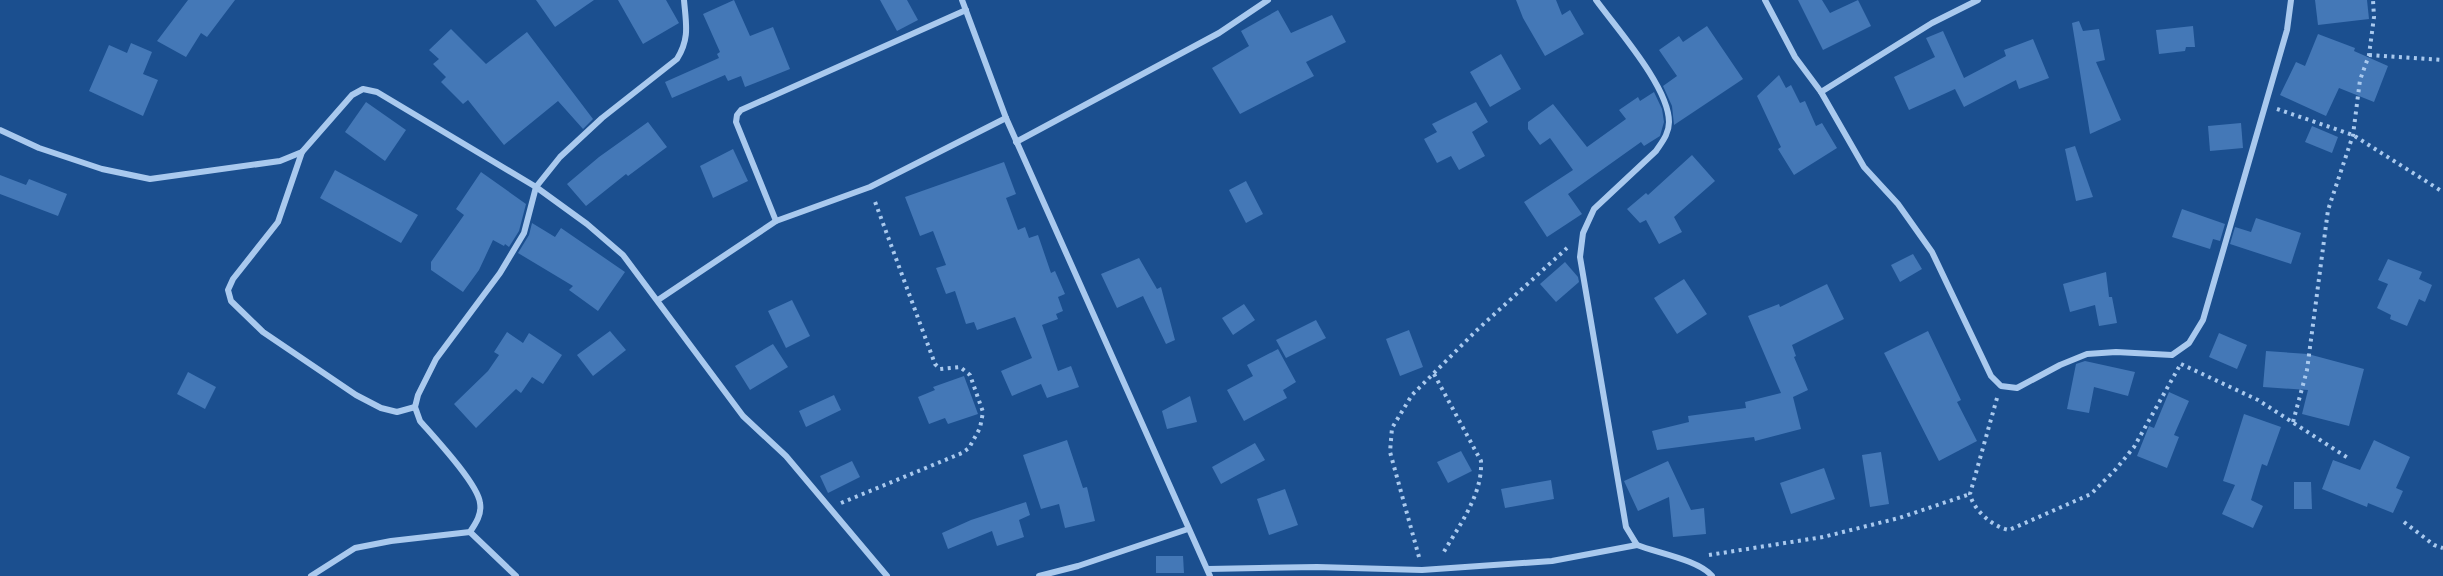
<svg xmlns="http://www.w3.org/2000/svg" width="2443" height="576" viewBox="0 0 2443 576" font-family="Overpass,sans-serif">
<style>
.building{fill:#4478b7}
.lines{fill:none;stroke-linecap:round;stroke-linejoin:round}
.path{stroke:#a9c9ee;stroke-width:4;stroke-dasharray:3 4.5;stroke-linecap:butt}
.street{stroke:#a9c9ee;stroke-width:6}
</style>
<rect width="100%" height="100%" fill="#1b4f8f"/>
<!-- building -->
<g class="building">
<polygon points="188,0 235,0 207,37 201,33 186,57 157,41"/>
<polygon points="536,0 594,0 555,27"/>
<polygon points="618,0 666,0 679,23 643,44"/>
<polygon points="734,0 750,36 773,27 790,69 745,87 741,76 728,81 725,75 672,98 665,82 719,58 717,54 720,52 703,14"/>
<polygon points="880,0 907,0 918,20 897,31"/>
<polygon points="1516,0 1556,0 1562,15 1570,10 1584,34 1545,56 1523,18"/>
<polygon points="1798,0 1822,0 1830,13 1858,0 1871,26 1823,50"/>
<polygon points="2315,0 2367,0 2369,19 2318,25"/>
<polygon points="1278,10 1291,33 1332,15 1346,42 1306,62 1314,76 1240,114 1212,68 1249,46 1241,31"/>
<polygon points="2079,21 2083,31 2099,29 2105,60 2096,62 2121,120 2090,134 2072,23"/>
<polygon points="1707,26 1743,79 1674,125 1672,106 1663,86 1677,76 1659,50 1679,36 1683,42"/>
<polygon points="2193,26 2195,47 2186,47 2185,51 2159,54 2156,30"/>
<polygon points="451,29 486,64 527,32 593,119 583,129 558,101 504,145 468,100 463,104 441,82 446,77 433,64 439,59 429,50"/>
<polygon points="1943,31 1964,78 2006,56 2004,50 2033,39 2049,78 2019,89 2016,80 1964,107 1955,89 1909,110 1894,77 1935,57 1926,38"/>
<polygon points="2318,34 2355,48 2354,51 2388,66 2374,102 2339,88 2326,116 2280,95 2296,62 2305,66"/>
<polygon points="131,43 152,52 143,74 158,80 143,116 89,91 109,45 127,53"/>
<polygon points="1501,54 1521,89 1490,107 1470,72"/>
<polygon points="1779,75 1786,88 1791,85 1800,103 1805,101 1816,126 1822,123 1837,148 1794,175 1778,149 1781,147 1757,96"/>
<polygon points="1654,92 1662,109 1664,122 1660,136 1644,146 1641,142 1568,194 1582,214 1547,237 1524,202 1573,170 1550,138 1540,145 1528,129 1528,122 1553,104 1587,147 1626,119 1619,110 1638,97 1640,101"/>
<polygon points="366,102 406,130 385,161 345,132"/>
<polygon points="1476,102 1488,122 1472,132 1485,156 1459,170 1451,156 1437,163 1424,139 1437,132 1432,124"/>
<polygon points="648,122 667,147 628,176 626,174 586,206 567,184 599,157"/>
<polygon points="2241,123 2243,148 2210,151 2208,126"/>
<polygon points="2312,126 2338,137 2332,153 2305,142"/>
<polygon points="2075,146 2093,197 2076,201 2065,149"/>
<polygon points="733,149 748,181 713,198 700,166"/>
<polygon points="1692,155 1715,181 1674,217 1682,232 1659,244 1646,220 1640,223 1627,209 1646,193 1648,195"/>
<polygon points="1004,162 1016,194 1006,198 1018,230 1025,227 1029,238 1038,235 1051,273 1055,271 1065,294 1058,297 1063,311 1056,314 1058,319 1042,325 1058,371 1071,366 1079,387 1047,398 1041,384 1012,396 1001,371 1032,358 1015,317 977,330 974,322 966,324 955,291 946,294 936,268 946,265 933,231 920,236 905,197"/>
<polygon points="335,170 418,215 401,243 320,198"/>
<polygon points="481,172 526,204 519,231 509,247 505,244 504,246 493,240 479,270 463,292 431,270 431,262 464,215 456,209"/>
<polygon points="0,175 26,185 29,179 67,194 58,216 0,194"/>
<polygon points="1246,181 1263,214 1246,223 1229,190"/>
<polygon points="2182,209 2225,224 2220,241 2213,239 2210,249 2172,237"/>
<polygon points="2256,218 2301,233 2291,264 2230,244 2235,227 2251,232"/>
<polygon points="532,223 555,237 561,228 625,272 598,311 569,290 573,286 518,253 529,235"/>
<polygon points="1913,254 1922,269 1900,282 1891,265"/>
<polygon points="1139,258 1157,289 1161,287 1175,340 1166,344 1143,296 1117,308 1101,274"/>
<polygon points="2388,259 2422,272 2419,279 2432,285 2425,302 2419,299 2407,326 2390,319 2391,315 2377,308 2388,284 2378,280"/>
<polygon points="1565,262 1578,277 1579,282 1556,302 1540,284"/>
<polygon points="2106,272 2109,297 2112,297 2117,323 2099,326 2095,305 2070,312 2063,284"/>
<polygon points="1684,279 1707,314 1677,334 1654,298"/>
<polygon points="1827,284 1844,319 1792,345 1796,356 1794,357 1808,390 1793,397 1801,429 1755,441 1754,437 1657,450 1652,431 1689,422 1688,416 1746,408 1745,402 1781,393 1748,316 1779,304 1780,307"/>
<polygon points="792,300 810,336 786,348 768,311"/>
<polygon points="1244,304 1255,320 1233,335 1222,318"/>
<polygon points="1316,320 1326,338 1286,358 1276,340"/>
<polygon points="1409,330 1423,367 1400,376 1386,339"/>
<polygon points="610,331 626,350 593,376 577,355"/>
<polygon points="1928,331 1961,400 1957,402 1977,441 1939,461 1884,353"/>
<polygon points="507,332 523,343 529,333 562,355 543,384 532,377 521,393 516,389 476,428 454,404 488,371 499,355 494,352"/>
<polygon points="2219,333 2247,345 2237,369 2209,357"/>
<polygon points="773,344 788,367 750,390 735,366"/>
<polygon points="1278,349 1296,382 1283,390 1287,398 1244,421 1227,390 1253,376 1247,365"/>
<polygon points="2266,351 2308,354 2364,369 2349,426 2302,414 2308,390 2263,387"/>
<polygon points="2085,361 2135,372 2128,396 2094,387 2089,413 2067,409 2076,364"/>
<polygon points="188,372 216,387 205,409 177,394"/>
<polygon points="964,376 978,414 948,424 945,418 929,424 918,397 935,390 933,387"/>
<polygon points="2169,392 2189,401 2174,435 2179,437 2167,468 2137,456 2149,426 2154,428"/>
<polygon points="834,395 841,410 806,427 799,411"/>
<polygon points="1190,396 1197,422 1167,429 1162,411"/>
<polygon points="2244,414 2281,427 2267,466 2262,464 2251,500 2263,506 2253,528 2222,514 2235,485 2223,481"/>
<polygon points="1067,440 1083,488 1087,487 1095,521 1065,528 1059,504 1041,509 1023,455"/>
<polygon points="2374,440 2410,457 2396,488 2403,491 2393,513 2368,503 2367,507 2322,489 2333,460 2360,470"/>
<polygon points="1255,443 1265,460 1221,484 1212,467"/>
<polygon points="1461,451 1472,471 1448,483 1437,462"/>
<polygon points="1881,452 1889,504 1870,507 1862,455"/>
<polygon points="852,461 860,477 828,493 820,476"/>
<polygon points="1668,461 1691,510 1704,508 1706,534 1673,537 1669,497 1638,511 1624,481"/>
<polygon points="1824,468 1835,499 1791,514 1780,483"/>
<polygon points="1551,480 1554,499 1505,508 1501,489"/>
<polygon points="2294,482 2311,482 2312,509 2294,509"/>
<polygon points="1285,489 1298,525 1269,535 1257,499"/>
<polygon points="1026,502 1030,515 1019,520 1024,537 997,546 992,531 948,549 942,533 971,520"/>
<polygon points="1156,556 1183,556 1184,573 1156,573"/>
</g>
<g class="lines">
<!-- path -->
<g class="path">
<polyline points="2369,55 2443,60"/>
<polyline points="2277,109 2353,135 2443,192"/>
<polyline points="2181,364 2258,400 2348,458"/>
<path d="M1434 374 1481 461C1483 495 1458 527 1442 555"/>
<path d="M1997 398 1970 494C1973 510 1993 527 2009 530L2091 494 2116 469 2134 447 2179 367"/>
<polyline points="2293,422 2307,370 2328,210 2353,135 2360,80 2369,55 2374,17 2373,0"/>
<polyline points="841,503 962,453 969,448 980,428 983,412 970,375 960,367 940,369 935,364 874,199"/>
<polyline points="2404,522 2434,545 2443,548"/>
<polyline points="1709,555 1823,537 1899,518 1970,494"/>
<polyline points="1419,557 1390,452 1392,428 1412,395 1477,330 1567,248"/>
</g>
<!-- street -->
<g class="street">
<polyline points="962,0 1006,118 1210,576"/>
<path d="M1596 0C1617 29 1669 87 1669 122 1669 134 1662 142 1656 151L1594 209 1583 233 1580 257 1626 527 1637 545C1657 553 1699 560 1712 576"/>
<polyline points="1765,0 1795,57 1821,92 1864,167 1898,204 1932,252 1991,376 2001,386 2017,388 2060,365 2087,354 2116,352 2172,355 2189,343 2203,320 2287,30 2291,0"/>
<polyline points="1821,92 1932,23 1978,0"/>
<polyline points="0,130 39,148 102,169 150,179 280,161 302,152 352,95 363,89 377,92 536,187 587,224 623,255 743,416 786,456 887,576"/>
<polyline points="1016,142 1219,33 1268,0"/>
<polyline points="302,152 278,222 233,279 228,290 231,301 263,332 356,395 381,408 397,412 415,407"/>
<polyline points="776,221 736,122 737,115 741,110 966,10"/>
<polyline points="658,300 776,221 870,187 1006,118"/>
<polyline points="470,532 516,576"/>
<polyline points="1208,569 1317,567 1422,570 1552,561 1637,545"/>
<path d="M311 576 355 548 391 541 470 532C476 523 482 514 480 503 478 484 434 437 420 421L415 407 418 395 436 359 500 273 524 233 536 187 560 157 602 118 677 59C690 38 686 24 684 0"/>
<polyline points="1039,576 1078,566 1188,529"/>
</g>
</g>
</svg>
